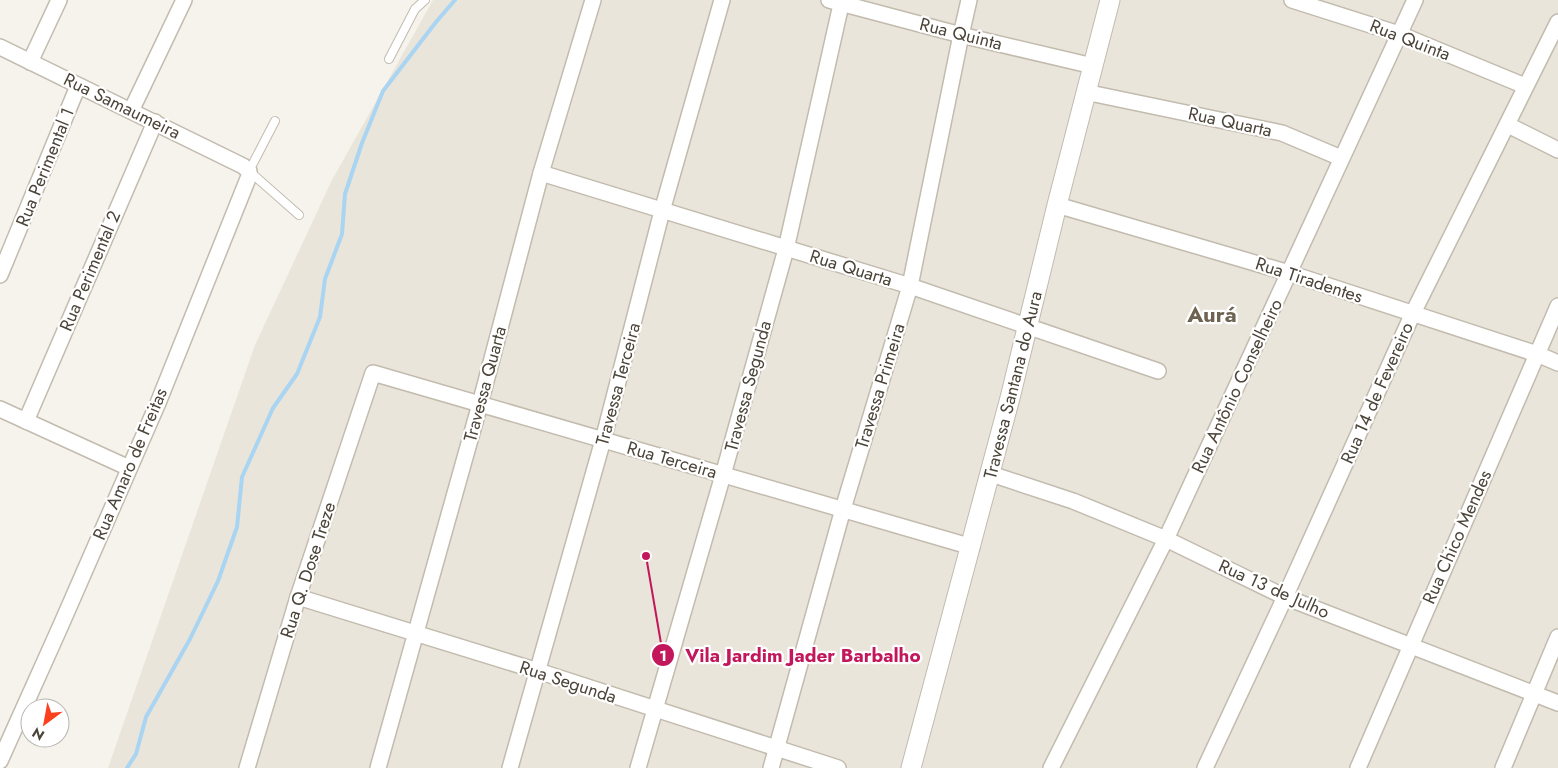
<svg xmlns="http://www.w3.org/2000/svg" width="1558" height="768" viewBox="0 0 1558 768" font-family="Jost,sans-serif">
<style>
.residential{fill:#eae5da}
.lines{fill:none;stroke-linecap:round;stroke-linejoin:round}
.stream{stroke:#a9d4f2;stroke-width:4}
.service-casing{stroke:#c2bbae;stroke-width:10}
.minor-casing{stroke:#c2bbae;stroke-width:18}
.tertiary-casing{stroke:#c2bbae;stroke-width:21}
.service{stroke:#fff;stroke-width:8}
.minor{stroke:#fff;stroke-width:15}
.tertiary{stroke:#fff;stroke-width:19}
.labels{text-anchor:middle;stroke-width:4.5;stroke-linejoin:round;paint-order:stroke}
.street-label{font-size:18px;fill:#4b4439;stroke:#fff}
.district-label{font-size:22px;font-weight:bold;fill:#6e6250;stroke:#fff}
.leader{fill:none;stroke:#c2185b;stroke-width:2}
.callout-dot{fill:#c2185b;stroke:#fff;stroke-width:2}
.mark-label{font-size:15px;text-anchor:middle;font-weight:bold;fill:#fff}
.callout-label{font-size:19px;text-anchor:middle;font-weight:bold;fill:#c2185b;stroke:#fff;stroke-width:4.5;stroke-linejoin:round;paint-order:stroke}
</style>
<rect width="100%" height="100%" fill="#f6f3ec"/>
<!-- residential -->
<polygon class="residential" points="433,0 1558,0 1558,768 108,768 255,345 332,180"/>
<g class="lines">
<!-- stream -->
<polyline class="stream" points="127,768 136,754 146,717 190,639 218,581 237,527 242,477 273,408 297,374 320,317 325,279 342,234 345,194 362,143 383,91 436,22 455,0"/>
<defs>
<g id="service">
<polyline points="389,59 415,9 425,0"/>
<polyline points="275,121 249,171 299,215"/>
</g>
<g id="minor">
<polyline points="829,0 961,35 1093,66"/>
<polyline points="1292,0 1399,34 1525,86"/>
<polyline points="0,47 243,166 249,171 249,176 158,403 61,625 0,761"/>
<polyline points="30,62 59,0"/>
<polyline points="1085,92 1282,133 1341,158"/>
<polyline points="131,111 184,0"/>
<polyline points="1508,125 1558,150"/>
<polyline points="541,173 910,286 1158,371"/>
<polyline points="1057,205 1289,273 1537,354 1558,363"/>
<polyline points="0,275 78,86"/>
<polyline points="0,409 129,468"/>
<polyline points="26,421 155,122"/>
<polyline points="991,474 1073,501 1166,539 1285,597 1558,703"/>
<polyline points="298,597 538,671 838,768"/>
<polyline points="247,768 298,597 373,373 972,547"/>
<polyline points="378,768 480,404 541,173 593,0"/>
<polyline points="510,768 603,440 662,211 722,0"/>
<polyline points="638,768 723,475 786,249 842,0"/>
<polyline points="771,768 843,509 910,286 961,35 969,0"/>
<polyline points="1051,768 1166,539 1415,0"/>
<polyline points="1205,768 1285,597 1413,313 1558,22"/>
<polyline points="1358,768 1558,306"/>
<polyline points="1503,768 1558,637"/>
</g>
<polyline id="tertiary" points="911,768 1010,398 1057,205 1110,0"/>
</defs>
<!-- service casing -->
<use href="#service" class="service-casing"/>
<!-- minor casing -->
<use href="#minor" class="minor-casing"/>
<!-- tertiary casing -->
<use href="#tertiary" class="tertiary-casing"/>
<!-- service -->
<use href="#service" class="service"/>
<!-- minor -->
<use href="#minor" class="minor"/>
<!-- tertiary -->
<use href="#tertiary" class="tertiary"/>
</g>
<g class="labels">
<!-- street labels -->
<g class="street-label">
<text transform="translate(961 34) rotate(14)" y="6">Rua Quinta</text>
<text transform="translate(1410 40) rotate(21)" y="6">Rua Quinta</text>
<text transform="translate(122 106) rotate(26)" y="6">Rua Samaumeira</text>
<text transform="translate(1230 122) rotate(12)" y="6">Rua Quarta</text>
<text transform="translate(45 167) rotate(-68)" y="6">Rua Perimental 1</text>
<text transform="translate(851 268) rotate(17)" y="6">Rua Quarta</text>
<text transform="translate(90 271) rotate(-67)" y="6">Rua Perimental 2</text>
<text transform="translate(1309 280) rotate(18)" y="6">Rua Tiradentes</text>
<text transform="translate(485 384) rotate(-75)" y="6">Travessa Quarta</text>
<text transform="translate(618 384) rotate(-75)" y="6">Travessa Terceira</text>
<text transform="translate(1013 385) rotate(-76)" y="6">Travessa Santana do Aura</text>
<text transform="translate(748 386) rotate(-75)" y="6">Travessa Segunda</text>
<text transform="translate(880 386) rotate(-73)" y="6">Travessa Primeira</text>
<text transform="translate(1237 386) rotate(-65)" y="6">Rua Antônio Conselheiro</text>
<text transform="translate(1377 393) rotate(-66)" y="6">Rua 14 de Fevereiro</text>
<text transform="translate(672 460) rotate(16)" y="6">Rua Terceira</text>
<text transform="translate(130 464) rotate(-67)" y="6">Rua Amaro de Freitas</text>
<text transform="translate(1457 537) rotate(-66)" y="6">Rua Chico Mendes</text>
<text transform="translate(308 570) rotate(-72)" y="6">Rua Q. Dose Treze</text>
<text transform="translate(1274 589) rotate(24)" y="6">Rua 13 de Julho</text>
<text transform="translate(568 682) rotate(18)" y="6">Rua Segunda</text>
</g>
<!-- district labels -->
<g class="district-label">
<text x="1212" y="322">Aurá</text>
</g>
</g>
<!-- callouts -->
<path class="leader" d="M646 556L663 655"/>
<g class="callout-dot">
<circle cx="646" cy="556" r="5"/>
<circle cx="663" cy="655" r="12"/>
</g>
<g class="mark-label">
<text x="663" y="661">1</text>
</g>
<g class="callout-label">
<text x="803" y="662">Vila Jardim Jader Barbalho</text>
</g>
<!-- north arrow -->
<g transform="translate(45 723) rotate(212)"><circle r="24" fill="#ffffff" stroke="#b7b4b0"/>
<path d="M0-4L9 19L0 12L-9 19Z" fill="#fc3f1d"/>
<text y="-8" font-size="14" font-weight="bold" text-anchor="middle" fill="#4b4439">N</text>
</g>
</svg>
